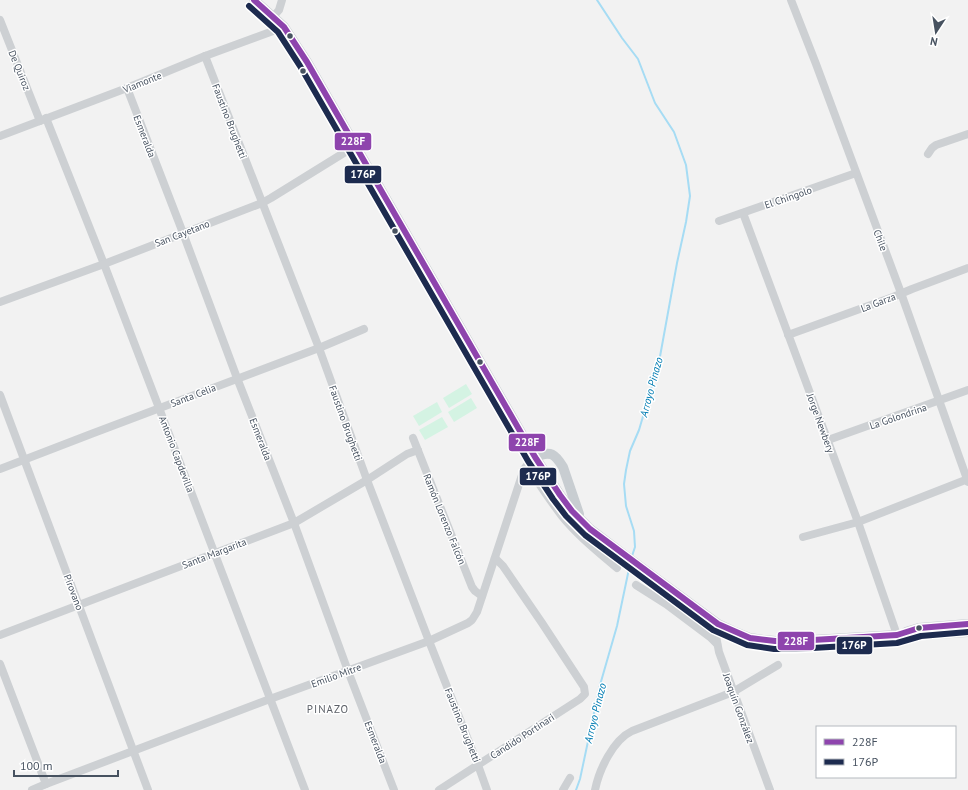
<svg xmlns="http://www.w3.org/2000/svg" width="968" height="790" viewBox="0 0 968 790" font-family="'PT Sans',sans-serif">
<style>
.green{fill:#d4f3e3}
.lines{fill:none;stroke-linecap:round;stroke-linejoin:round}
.stream{stroke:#a6dcf4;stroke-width:2}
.minor{stroke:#cdd0d3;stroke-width:8}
.major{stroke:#c8cdd1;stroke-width:10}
.bus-1-casing{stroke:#fff;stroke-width:9}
.bus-2-casing{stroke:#fff;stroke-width:9}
.bus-1{stroke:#8e44ad;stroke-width:6}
.bus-2{stroke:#1d2b4f;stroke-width:6}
.bus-dot{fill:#475260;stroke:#fff;stroke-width:1.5}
.labels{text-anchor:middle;stroke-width:3;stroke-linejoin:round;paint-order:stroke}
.street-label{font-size:10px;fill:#475260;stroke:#fff}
.water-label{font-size:11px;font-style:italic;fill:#017cb2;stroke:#fff}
.neighbourhood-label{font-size:11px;letter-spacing:1px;fill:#5c6067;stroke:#fff}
.line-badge{stroke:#fff;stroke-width:1.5}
.badge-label{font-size:11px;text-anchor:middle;font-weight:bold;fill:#fff}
</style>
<rect width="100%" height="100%" fill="#f2f2f2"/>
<!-- green -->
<g class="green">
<polygon points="466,384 472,394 449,408 443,398"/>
<polygon points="471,398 477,408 454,422 448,412"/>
<polygon points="437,402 442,412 419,426 413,416"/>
<polygon points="442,417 448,427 425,440 419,430"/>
</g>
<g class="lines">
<!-- stream -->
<g class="stream">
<polyline points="597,0 622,38 638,59 655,103 674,132 686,165 690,196 686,222 677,263 659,362 639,430 630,451 626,470 624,484 626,506 634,531 635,547 632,556"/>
<polyline points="576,790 580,779 600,685 617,626 630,564"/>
</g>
<!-- minor -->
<g class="minor">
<polyline points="791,0 816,64 901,293 968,482"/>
<polyline points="273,17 279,10 282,0"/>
<polyline points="0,20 40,121"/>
<polyline points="205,56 319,348 367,480 429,641 478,765 487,790"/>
<polyline points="127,88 183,233 237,378 294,523 348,671 394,790"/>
<polyline points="46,118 104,264 305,790"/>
<polyline points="0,136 127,88 205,56 284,27"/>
<polyline points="928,154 932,148 936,145 968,134"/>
<polyline points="743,213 858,522 897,635"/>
<polyline points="719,221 856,173"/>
<polyline points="0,302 104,264 262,203 271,198 355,146"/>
<polyline points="788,335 893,297 912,289 968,268"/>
<polyline points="0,395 148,790"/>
<polyline points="413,438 472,587 475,591 482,596"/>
<polyline points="828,440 968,390"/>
<polyline points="0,469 91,434 319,348 364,329"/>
<path d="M522 476 534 479 538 482C545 493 553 504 561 515 577 535 597 551 617 568"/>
<polyline points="803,537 858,522 968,479"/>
<polyline points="636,585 666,604 710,637 717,644"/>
<polyline points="718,624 716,636 719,652 770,790"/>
<polyline points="0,635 294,523 367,480 407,454 418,450"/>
<polyline points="0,664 46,784"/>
<polyline points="32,790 46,784 270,699 429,641 468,623 472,620 477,612 524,469 528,464 535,457"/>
<polyline points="439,790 580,699 585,694 584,687 542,623 503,566 495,558"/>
<polyline points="563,790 570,778"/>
<path d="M595 790C599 770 613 740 632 731L733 692 778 665"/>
</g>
<!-- major -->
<g class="major">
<polyline points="254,0 273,17 284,27 307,62 535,457 560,495 572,511 590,529 623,554 718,624 733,631 750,638 763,640 775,641 796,641 897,635 920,635 968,632"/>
<path d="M535 457C551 450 555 454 563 467L579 514"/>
<polyline points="906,632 919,628 968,624"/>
</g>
<defs>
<polyline id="bus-1" points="254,0 284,27 307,62 535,457 560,495 572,511 590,529 718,624 750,638 775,641 796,641 897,635 919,628 968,624"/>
<polyline id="bus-2" points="249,6 278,32 300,66 528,461 553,499 566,516 585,535 713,630 747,645 774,649 796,649 897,643 921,636 968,632"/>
</defs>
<!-- bus-1 casing -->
<use href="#bus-1" class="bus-1-casing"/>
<!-- bus-2 casing -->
<use href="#bus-2" class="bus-2-casing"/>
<!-- bus-1 -->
<use href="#bus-1" class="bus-1"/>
<!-- bus-2 -->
<use href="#bus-2" class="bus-2"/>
</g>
<!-- markers -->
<g class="bus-dot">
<circle cx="290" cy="36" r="3.5"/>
<circle cx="303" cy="71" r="3.5"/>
<circle cx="395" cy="231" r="3.5"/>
<circle cx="480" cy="362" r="3.5"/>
<circle cx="919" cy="628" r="3.5"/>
</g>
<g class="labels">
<!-- street labels -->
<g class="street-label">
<text transform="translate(20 70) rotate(68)" y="4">De Quiroz</text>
<text transform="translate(142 82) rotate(-22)" y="4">Viamonte</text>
<text transform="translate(230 121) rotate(69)" y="4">Faustino Brughetti</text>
<text transform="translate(145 136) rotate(69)" y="4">Esmeralda</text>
<text transform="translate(788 197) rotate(-19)" y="4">El Chingolo</text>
<text transform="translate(182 233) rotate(-21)" y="4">San Cayetano</text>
<text transform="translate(881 240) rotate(69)" y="4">Chile</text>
<text transform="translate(878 302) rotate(-21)" y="4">La Garza</text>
<text transform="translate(193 395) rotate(-21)" y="4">Santa Celia</text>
<text transform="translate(898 416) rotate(-19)" y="4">La Golondrina</text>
<text transform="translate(346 423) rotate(70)" y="4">Faustino Brughetti</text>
<text transform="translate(821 423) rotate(70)" y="4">Jorge Newbery</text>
<text transform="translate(261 439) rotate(69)" y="4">Esmeralda</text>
<text transform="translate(177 454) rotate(69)" y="4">Antonio Capdevilla</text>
<text transform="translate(445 519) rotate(68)" y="4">Ramón Lorenzo Falcón</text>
<text transform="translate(214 553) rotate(-21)" y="4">Santa Margarita</text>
<text transform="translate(74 592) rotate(69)" y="4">Pirovano</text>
<text transform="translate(336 675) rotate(-20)" y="4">Emilio Mitre</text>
<text transform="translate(739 708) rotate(70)" y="4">Joaquín González</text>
<text transform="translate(463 725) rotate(68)" y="4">Faustino Brughetti</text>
<text transform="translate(522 736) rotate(-33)" y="4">Candido Portinari</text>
<text transform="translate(376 742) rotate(69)" y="4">Esmeralda</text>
</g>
<!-- water labels -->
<g class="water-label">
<text transform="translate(651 387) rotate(-75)" y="4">Arroyo Pinazo</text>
<text transform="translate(595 713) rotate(-76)" y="4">Arroyo Pinazo</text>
</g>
<!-- neighbourhood labels -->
<g class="neighbourhood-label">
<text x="328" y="713">PINAZO</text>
</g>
</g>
<g class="line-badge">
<rect x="334" y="132" width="38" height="19" rx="4" fill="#8e44ad"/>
<rect x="344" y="165" width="38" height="19" rx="4" fill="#1d2b4f"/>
<rect x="508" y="433" width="38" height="19" rx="4" fill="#8e44ad"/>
<rect x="519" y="467" width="38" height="19" rx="4" fill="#1d2b4f"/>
<rect x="777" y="631" width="38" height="20" rx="4" fill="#8e44ad"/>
<rect x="836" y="636" width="37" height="19" rx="4" fill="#1d2b4f"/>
</g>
<g class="badge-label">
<text x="353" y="145">228F</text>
<text x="363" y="178">176P</text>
<text x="527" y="446">228F</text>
<text x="538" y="480">176P</text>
<text x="796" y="645">228F</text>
<text x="854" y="649">176P</text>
</g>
<!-- legend -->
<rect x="816" y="726" width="140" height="52" fill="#ffffff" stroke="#b5babf"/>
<rect x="824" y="739" width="20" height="6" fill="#8e44ad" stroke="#b5babf"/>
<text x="852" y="746" font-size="12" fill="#475260">228F</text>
<rect x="824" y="759" width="20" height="6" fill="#1d2b4f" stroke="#b5babf"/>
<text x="852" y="766" font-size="12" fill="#475260">176P</text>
<!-- north arrow -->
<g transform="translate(936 32) rotate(192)" stroke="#ffffff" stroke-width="3" paint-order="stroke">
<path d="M0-3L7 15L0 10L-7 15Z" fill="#475260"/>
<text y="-6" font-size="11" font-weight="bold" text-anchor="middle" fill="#475260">N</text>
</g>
<!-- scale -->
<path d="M14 770v6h104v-6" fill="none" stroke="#475260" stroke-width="2"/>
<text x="20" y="770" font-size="12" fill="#475260" stroke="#ffffff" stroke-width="3" paint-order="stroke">100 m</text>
</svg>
